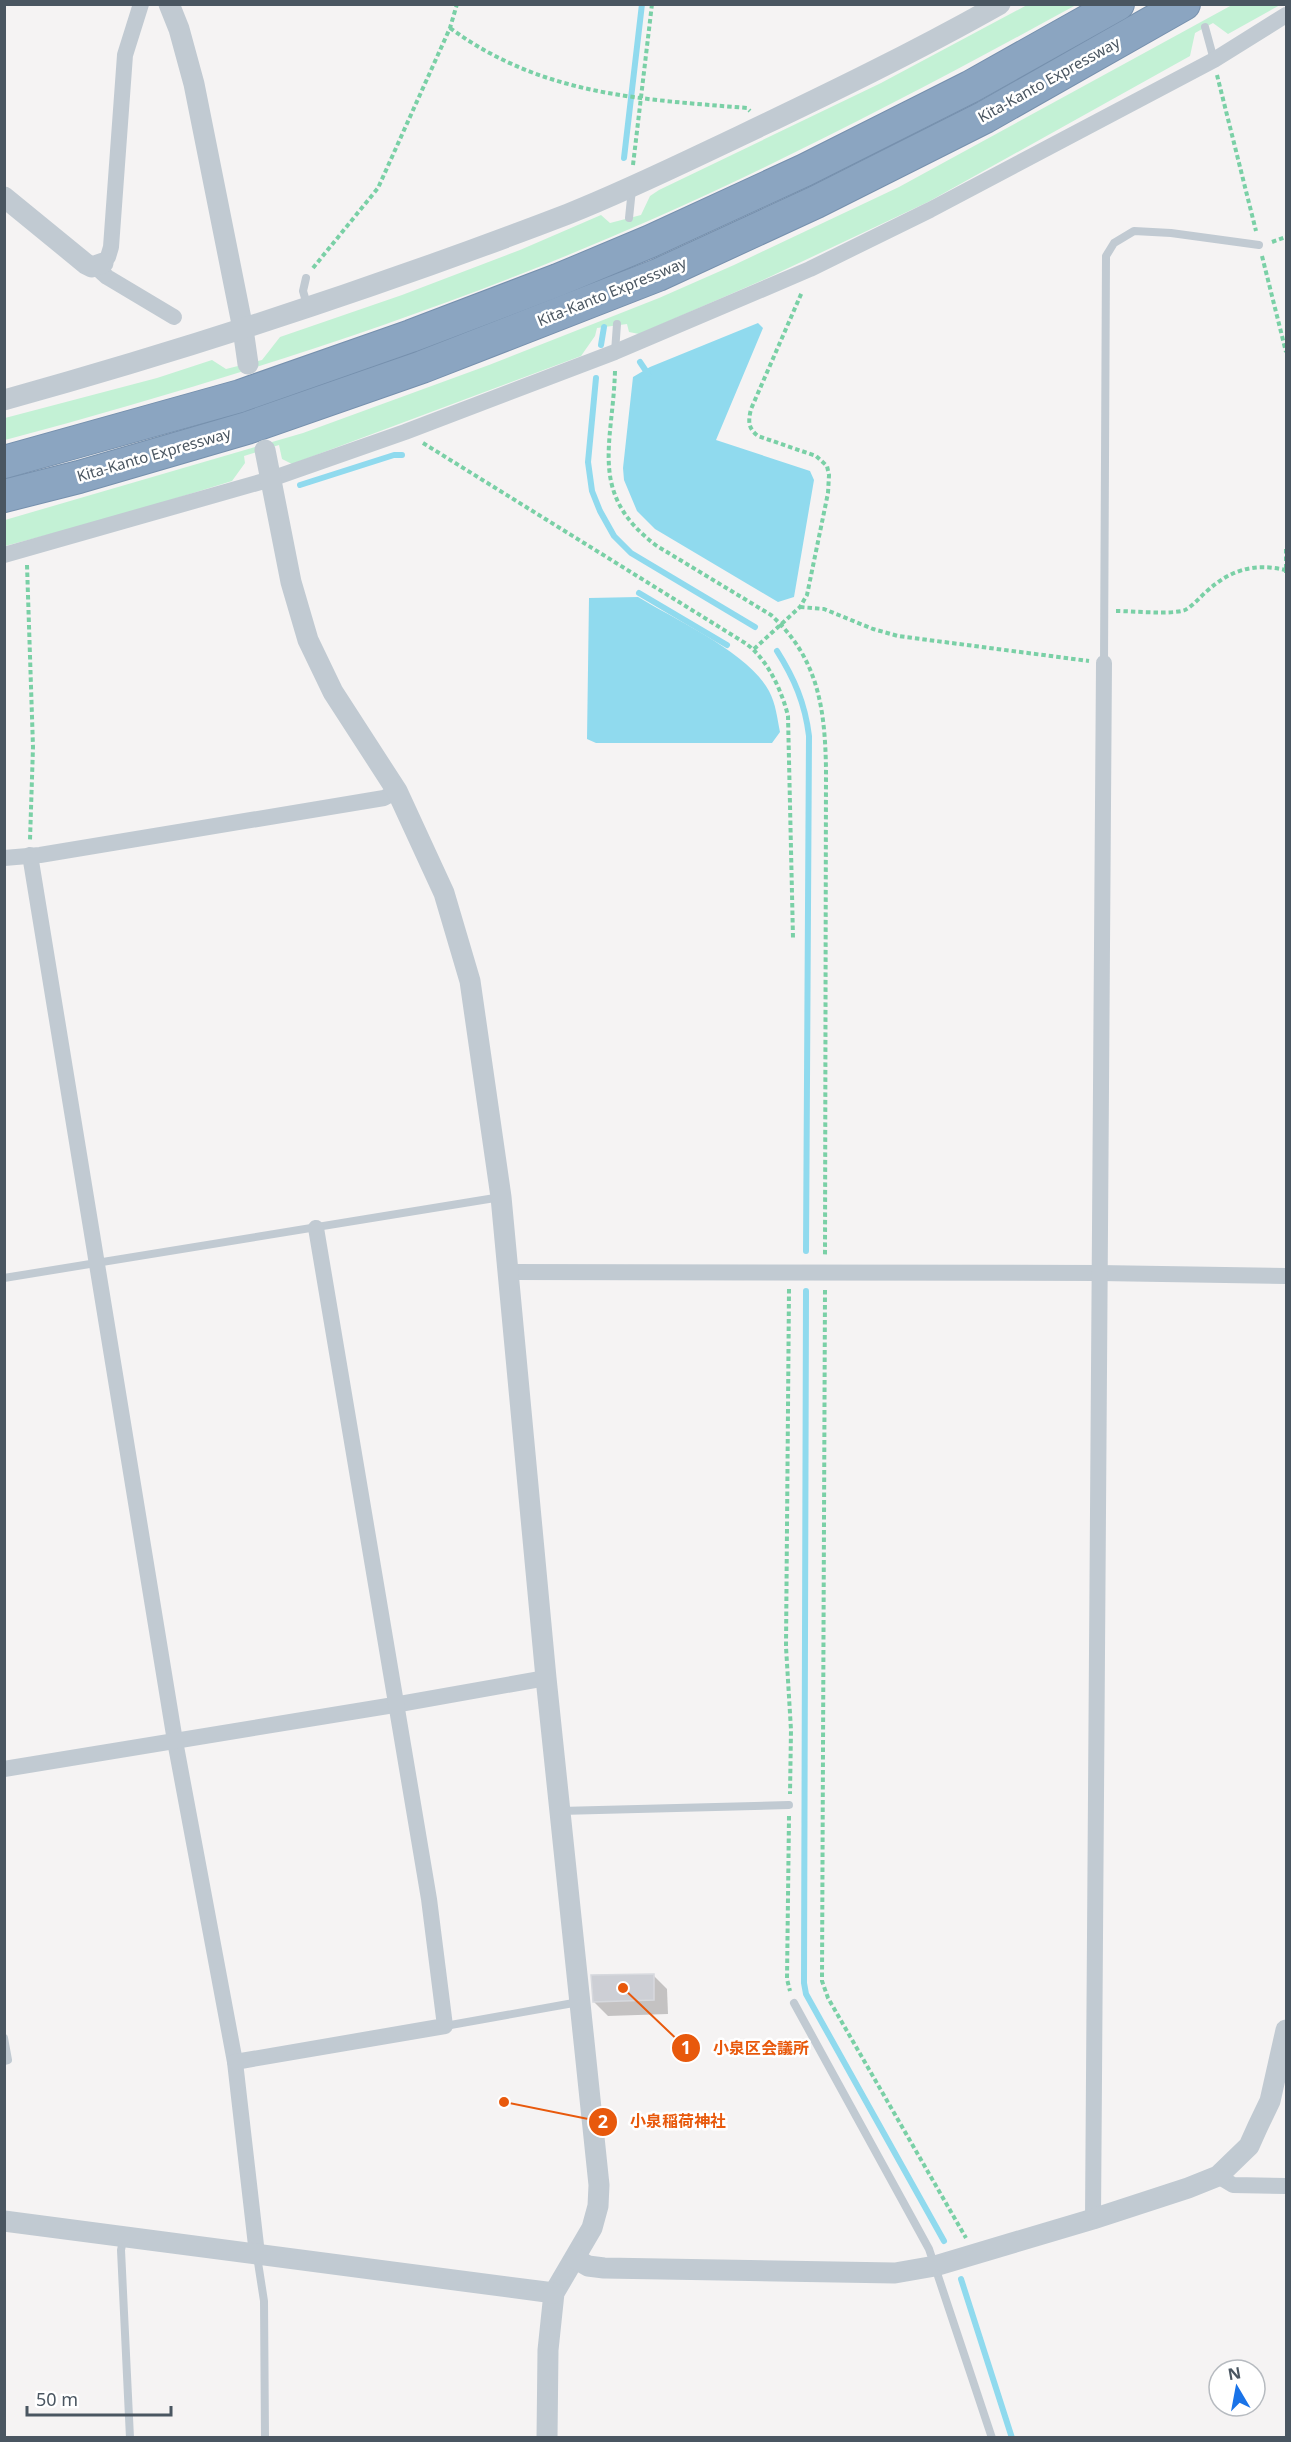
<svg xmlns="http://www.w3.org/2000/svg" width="1291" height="2442" viewBox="0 0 1291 2442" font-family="'Noto Sans','Noto Sans JP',sans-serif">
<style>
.green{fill:#c3f1d5}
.water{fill:#90daee}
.shadow{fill:#0003}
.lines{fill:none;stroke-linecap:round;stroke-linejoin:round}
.stream{stroke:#90daee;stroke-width:6}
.building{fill:#cdcfd5;stroke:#d7d9de;stroke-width:1.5}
.motorway-casing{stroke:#7690ad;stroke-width:34}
.path{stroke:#7ad0a6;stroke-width:4;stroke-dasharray:4.5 3;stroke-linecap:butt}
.service{stroke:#c1cad2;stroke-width:8}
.minor{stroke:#c1cad2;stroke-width:16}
.tertiary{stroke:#c1cad2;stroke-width:21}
.motorway{stroke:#8ba5c1;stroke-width:32}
.labels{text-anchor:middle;stroke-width:5;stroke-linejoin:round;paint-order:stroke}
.street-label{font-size:15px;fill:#4a5661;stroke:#fff}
.leader{fill:none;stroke:#e8590c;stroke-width:2}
.callout-dot{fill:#e8590c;stroke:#fff;stroke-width:2}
.mark-label{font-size:18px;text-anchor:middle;font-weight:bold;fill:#fff}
.callout-label{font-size:16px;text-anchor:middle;font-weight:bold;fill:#e8590c;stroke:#fff;stroke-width:5;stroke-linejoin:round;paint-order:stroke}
</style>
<rect width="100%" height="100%" fill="#f5f3f3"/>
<!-- green -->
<g class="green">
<path d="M1027 5H1076C939 80 799 154 655 218 445 311 226 381 5 440V418L157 378 212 360 226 369 262 360 280 337 402 295 520 250 601 215 610 223 641 215 650 196 659 190 881 83Z"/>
<polygon points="1232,5 1280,5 1228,34 1213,23 1195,33 1190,56 928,202 763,280 639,334 629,332 627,324 597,328 595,336 581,356 292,464 282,459 279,445 244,456 245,463 232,481 112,518 5,546 5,520 303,433 489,365 659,298 734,265 899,187"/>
</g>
<!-- water -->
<g class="water">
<polygon points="758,323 763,328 716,440 810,471 814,480 794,597 778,602 655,529 637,511 624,480 623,468 633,377 650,367"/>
<path d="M638 597C676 620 749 653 769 691 776 704 777 718 780 732L772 743H596L587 739 589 598Z"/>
</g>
<!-- shadow -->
<polygon class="shadow" points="653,1975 667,1989 668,2014 608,2016 594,2002"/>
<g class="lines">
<!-- stream -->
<g class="stream">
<polyline points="624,158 642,4"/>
<polyline points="601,345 604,327"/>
<polyline points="640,362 648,374"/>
<polyline points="596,378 588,462 592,491 600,511 614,536 631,553 755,627"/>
<polyline points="300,485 394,455 402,455"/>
<polyline points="639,593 727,645"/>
<path d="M777 651C794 678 805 703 809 736L806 1251"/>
<polyline points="806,1291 804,1983 806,1994 944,2241"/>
<polyline points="961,2279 1012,2438"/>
</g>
</g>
<!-- building -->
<polygon class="building" points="654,1974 654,2000 593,2002 591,1975"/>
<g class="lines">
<defs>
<g id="motorway">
<polyline points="4,462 240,396 411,336 558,280 651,241 805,170 970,87 1118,4"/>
<polyline points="4,496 79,477 247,428 422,367 658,275 816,202 985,117 1184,4"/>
</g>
</defs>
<!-- motorway casing -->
<use href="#motorway" class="motorway-casing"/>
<!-- path -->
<g class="path">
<path d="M450 28C542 95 637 99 747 108L750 111"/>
<polyline points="1217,75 1256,231"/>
<polyline points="633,165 652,4"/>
<polyline points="1272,242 1286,237"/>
<polyline points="1262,256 1286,352"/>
<polyline points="313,268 378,188 450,28 457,4"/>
<path d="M615 371C613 444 587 494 657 546L771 615C818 658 825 708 826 769L825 1255"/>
<path d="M423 443 745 643C767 658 782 691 788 716L793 938"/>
<polyline points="1286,549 1286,573"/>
<polyline points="27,565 33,747 30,840"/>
<polyline points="800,607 824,609 873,629 898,636 1089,661"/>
<path d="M1116 611C1132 611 1172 615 1185 610 1193 606 1200 597 1206 592 1231 569 1254 563 1286 570"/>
<path d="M754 649 800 607 807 595 828 493 829 475 827 466 816 456 758 436C748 428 748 422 751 409L802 292"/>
<polyline points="789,1289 786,1647 791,1730 790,1794"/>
<polyline points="825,1290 822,1981 828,1998 966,2238"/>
<polyline points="789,1816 787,1979 790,1991"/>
</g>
<!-- service -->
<g class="service">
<polyline points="1205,27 1214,60"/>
<polyline points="629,218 632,189"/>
<polyline points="306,278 303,291 308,308"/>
<polyline points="615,352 617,324"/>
<polyline points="1104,663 1106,256 1114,243 1134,231 1171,233 1259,245"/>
<polyline points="4,1278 501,1197"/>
<polyline points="560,1811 789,1805"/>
<polyline points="794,2003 929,2249 992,2438"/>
<polyline points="445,2026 579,2002"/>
<polyline points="4,2038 8,2060 4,2061"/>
<polyline points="124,2236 121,2250 130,2438"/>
<polyline points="257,2256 264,2301 265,2438"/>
</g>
<!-- minor -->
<g class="minor">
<polyline points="103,263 108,257 111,247 125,55 141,4"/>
<polyline points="96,267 107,277 174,317"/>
<polyline points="4,555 271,479 405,432 615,352 810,269 930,210 1214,60 1286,15"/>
<polyline points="30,855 175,1741 235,2062 257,2254"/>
<polyline points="4,858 40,855 384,798 397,791"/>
<polyline points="508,1272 1099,1273 1286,1276"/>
<polyline points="4,1769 394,1705 546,1678"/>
<polyline points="235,2062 445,2026 429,1899 316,1228"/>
<polyline points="1218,2176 1233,2185 1286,2186"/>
<polyline points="1093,2219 1104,663"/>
</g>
<!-- tertiary -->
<g class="tertiary">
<polyline points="169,4 179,29 194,84 243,329 248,364"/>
<polyline points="4,197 86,264 92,267 103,263"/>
<path d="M4 400C195 347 383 285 568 214 626 191 683 163 740 136 828 94 915 52 1000 4"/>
<polyline points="265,450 291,582 308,640 333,692 397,791 444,893 470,981 501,1197 546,1678 599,2185 598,2206 592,2228 554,2293 548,2350 547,2438"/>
<polyline points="4,2221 554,2293"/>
<polyline points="576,2259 588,2266 604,2268 895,2273 935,2266 1093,2219 1188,2188 1218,2176 1249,2146 1258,2126 1270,2101 1286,2030"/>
</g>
<!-- motorway -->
<use href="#motorway" class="motorway"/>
</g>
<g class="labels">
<!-- street labels -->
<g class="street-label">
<text transform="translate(1049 80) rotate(-29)" y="5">Kita-Kanto Expressway</text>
<text transform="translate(612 292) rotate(-22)" y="5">Kita-Kanto Expressway</text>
<text transform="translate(154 455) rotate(-16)" y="5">Kita-Kanto Expressway</text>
</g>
</g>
<!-- callouts -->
<path class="leader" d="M623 1988L686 2048M504 2102L603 2122"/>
<g class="callout-dot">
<circle cx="623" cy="1988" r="6"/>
<circle cx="504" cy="2102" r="6"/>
<circle cx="686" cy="2048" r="15"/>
<circle cx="603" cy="2122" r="15"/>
</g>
<g class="mark-label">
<text x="686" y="2054">1</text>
<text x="603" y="2128">2</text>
</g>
<g class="callout-label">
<text x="761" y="2054">小泉区会議所</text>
<text x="678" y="2127">小泉稲荷神社</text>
</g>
<!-- border -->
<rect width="1291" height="2442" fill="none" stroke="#4a5661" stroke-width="12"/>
<!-- north arrow -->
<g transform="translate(1237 2388) rotate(350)"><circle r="28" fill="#ffffff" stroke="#b7bbc0" stroke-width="1.5"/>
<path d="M0-4.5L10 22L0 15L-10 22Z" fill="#1a73e8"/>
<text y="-9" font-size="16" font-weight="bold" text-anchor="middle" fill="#4a5661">N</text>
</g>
<!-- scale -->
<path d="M27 2406v9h144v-9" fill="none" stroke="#4a5661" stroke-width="3"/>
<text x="36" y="2406" font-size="18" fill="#4a5661" stroke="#ffffff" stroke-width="4.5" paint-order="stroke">50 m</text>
</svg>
